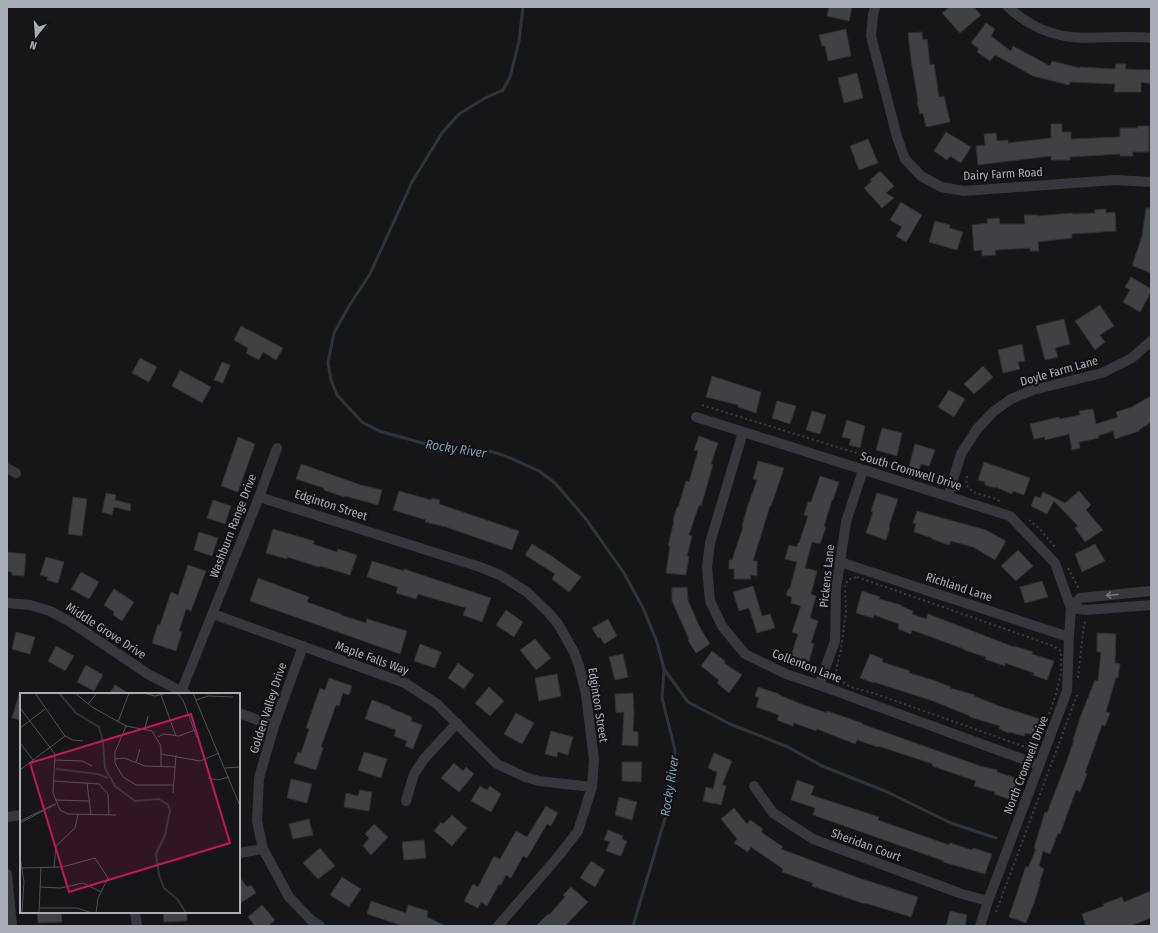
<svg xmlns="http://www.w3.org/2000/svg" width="1158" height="933" viewBox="0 0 1158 933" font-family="'Fira Sans Condensed',sans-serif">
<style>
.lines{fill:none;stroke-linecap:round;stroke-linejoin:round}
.stream{stroke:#2c353c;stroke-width:3}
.building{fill:#404145;stroke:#303034}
.path{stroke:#3d3f44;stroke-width:2;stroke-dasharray:2 3;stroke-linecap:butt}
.street{stroke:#37383d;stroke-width:10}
.oneway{stroke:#757881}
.labels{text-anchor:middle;stroke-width:4;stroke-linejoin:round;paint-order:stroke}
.street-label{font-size:12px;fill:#a8adb8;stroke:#111113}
.water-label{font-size:13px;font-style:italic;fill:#7f9bb3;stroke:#111113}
.inset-river{fill:none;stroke:#2c353c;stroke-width:2}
.inset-road{fill:none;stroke:#505258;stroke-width:1}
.view{fill:#c2185b;fill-opacity:0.15;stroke:#c2185b;stroke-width:2}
.inset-edge{fill:none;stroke:#a8adb8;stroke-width:2}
</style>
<rect width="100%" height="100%" fill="#161618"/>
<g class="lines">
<!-- stream -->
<g class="stream">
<polyline points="523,7 519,41 510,77 503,90 485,98 459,114 442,133 412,182 370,274 349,306 334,333 328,363 331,380 337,395 362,422 379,431 440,448 489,451 503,455 539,471 555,483 586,519 624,573 643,608 657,642 664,669 662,698 675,750 666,815 633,926"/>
<polyline points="664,669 688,702 730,724 788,747 822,766 885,791 951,823 996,838"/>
</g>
</g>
<!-- building -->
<g class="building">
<polygon points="829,7 852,7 849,21 827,16"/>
<polygon points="950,7 974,7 981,15 960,33 942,13"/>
<polygon points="986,23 995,29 991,36 1011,51 1013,46 1050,66 1052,61 1080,68 1080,67 1115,69 1116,64 1126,64 1125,69 1151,70 1151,84 1141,82 1141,92 1114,92 1115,84 1070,82 1069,85 1033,76 995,55 990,61 977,52 979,49 971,43"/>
<polygon points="846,29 851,56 828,61 825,46 822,46 819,35"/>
<polygon points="922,32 923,40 927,39 930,65 934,64 939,97 944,96 950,122 926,127 923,113 920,114 917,102 918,101 911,59 908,33"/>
<polygon points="857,73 863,98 844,103 838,78"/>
<polygon points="1051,124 1062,124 1062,132 1071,132 1071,139 1120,137 1120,128 1138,128 1138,126 1149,126 1149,152 1133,152 1133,156 1120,156 1120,154 1070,157 1070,160 1051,160 1051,156 978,165 976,146 985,145 984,134 996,133 997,141 1008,140 1008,143 1051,138"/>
<polygon points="946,132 971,147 961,163 950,156 947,160 934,151"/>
<polygon points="868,139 878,163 859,170 850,146"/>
<polygon points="880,171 894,186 886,193 894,198 882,208 864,188 872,181 870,180"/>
<polygon points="901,202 922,215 906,242 896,236 902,227 890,220"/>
<polygon points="1146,208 1151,208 1151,273 1133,266 1133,263 1142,236"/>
<polygon points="1106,209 1106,213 1115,212 1116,231 1072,234 1072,238 1038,242 1039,251 1030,251 1030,248 995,250 996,255 982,256 982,250 974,251 972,225 988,223 987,219 999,218 1000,224 1025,224 1024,215 1037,215 1037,216 1072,213 1073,214 1095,213 1095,210"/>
<polygon points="935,221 950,225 949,228 963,232 957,250 929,242"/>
<polygon points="1131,277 1151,289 1151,292 1140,312 1123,302 1130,290 1125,287"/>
<polygon points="1100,305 1114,326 1100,335 1105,342 1095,350 1075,321"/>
<polygon points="1064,319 1070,344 1055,348 1058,357 1045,360 1036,326"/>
<polygon points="241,326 283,348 276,360 263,352 259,360 246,353 248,348 234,340"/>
<polygon points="1022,344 1025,361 1018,362 1020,369 1003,373 998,350"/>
<polygon points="140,358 157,367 149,382 132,373"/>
<polygon points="222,362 230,365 223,383 214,380"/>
<polygon points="983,366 993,377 974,394 964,384"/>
<polygon points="180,370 211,387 202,403 172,386"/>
<polygon points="712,376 761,392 756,413 738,407 738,405 706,397"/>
<polygon points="949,390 965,399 954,417 938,407"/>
<polygon points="1151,396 1151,422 1139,430 1139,431 1115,439 1113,431 1098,436 1099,438 1079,442 1080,448 1072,450 1069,434 1045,440 1045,437 1034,439 1030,424 1059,417 1059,419 1080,415 1079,411 1093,409 1096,424 1118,417 1116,412 1132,407"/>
<polygon points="777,401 796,406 790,424 772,418"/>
<polygon points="812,411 826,415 820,434 806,430"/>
<polygon points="847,420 865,426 860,448 849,445 851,439 842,437"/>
<polygon points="882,428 902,433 897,456 876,450"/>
<polygon points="699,436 718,443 711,464 713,465 701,506 699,505 689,535 692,536 687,556 689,556 686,575 666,573 670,546 668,546 674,521 673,521 677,507 678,508 686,481 689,482 698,451 694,450"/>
<polygon points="238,437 255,444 238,492 221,486"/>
<polygon points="915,444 935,450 929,466 921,464 919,470 909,467"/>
<polygon points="758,461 784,468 778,486 771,506 770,506 753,561 757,561 757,576 750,575 751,579 734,579 734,569 729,569 729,560 732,560 743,527 742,526 747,508 757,480 753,479"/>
<polygon points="984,462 1030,478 1024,495 1013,491 1012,494 996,487 995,488 985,485 985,482 978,480"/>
<polygon points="301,464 361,485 382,490 378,505 345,496 344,497 324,490 324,488 296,479"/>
<polygon points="820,476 839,482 833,500 832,500 824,526 826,527 820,544 812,542 805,568 817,571 811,594 816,596 810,618 818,621 811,643 814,644 809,661 791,656 798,634 792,632 801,606 791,603 792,597 786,595 789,588 790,588 797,562 785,559 789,545 797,547 798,543 799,543 808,516 804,515 808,502 811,502"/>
<polygon points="399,491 431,500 432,498 440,500 439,504 519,531 512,550 446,527 425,522 426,520 393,510"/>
<polygon points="1079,491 1091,505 1086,510 1103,530 1085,542 1075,528 1078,526 1054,501 1047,514 1031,506 1035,496 1040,498 1043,492 1065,503"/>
<polygon points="106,493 116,495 115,500 131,504 130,511 114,507 112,515 102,512"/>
<polygon points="877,493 898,499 889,526 890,527 886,540 866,533 873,512 871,511"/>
<polygon points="73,497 87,499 82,536 68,534"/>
<polygon points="213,500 231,506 225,524 207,518"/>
<polygon points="917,511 986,530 1006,541 995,560 973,547 951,541 949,545 932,539 932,538 914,532 916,524 913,523"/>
<polygon points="273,529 314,541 313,544 337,552 338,549 357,555 350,575 320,566 319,567 287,557 287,559 266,553"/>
<polygon points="199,532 218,538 212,556 194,550"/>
<polygon points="532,544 553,557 581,577 569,592 552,579 555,574 525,555"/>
<polygon points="1095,544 1105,561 1082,572 1075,554"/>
<polygon points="1018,550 1033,566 1016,581 1001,566"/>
<polygon points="7,552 26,554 24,576 12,575 12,572 7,571"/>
<polygon points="46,557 64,562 58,583 47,580 48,577 40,575"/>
<polygon points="372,561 404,571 404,569 491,598 482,622 463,615 466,608 418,594 416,599 396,593 398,587 367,577"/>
<polygon points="188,565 206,571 191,611 186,609 179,631 182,632 176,651 152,643 158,624 160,625 171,592 178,595"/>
<polygon points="81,572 99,582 89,599 71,589"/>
<polygon points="258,578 309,597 307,602 341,614 341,615 366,623 367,619 407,631 400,654 250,601"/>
<polygon points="1042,581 1048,597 1025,603 1020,587"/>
<polygon points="753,586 762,616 770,614 775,628 757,633 749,608 739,611 733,592"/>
<polygon points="687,587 688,600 699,626 710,644 696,653 688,640 689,639 672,601 672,588"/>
<polygon points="114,589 134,602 122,621 113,615 114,612 104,605"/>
<polygon points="862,591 880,597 879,599 901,605 901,606 913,611 912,614 926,619 928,614 1014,647 1014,646 1033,652 1032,654 1054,661 1047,680 1033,675 1034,673 1005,663 1005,666 985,659 986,657 964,650 964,649 912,630 911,634 898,629 899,624 874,615 873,618 856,613"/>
<polygon points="506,610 523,622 514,637 496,625"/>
<polygon points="608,619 617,636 604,644 600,637 598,638 592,628"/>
<polygon points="16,632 35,637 30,654 12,649"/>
<polygon points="1097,633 1116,634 1115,663 1120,664 1118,678 1116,677 1106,712 1110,713 1105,726 1102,725 1085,773 1087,774 1080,792 1076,790 1065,820 1060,834 1058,833 1050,854 1043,851 1039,866 1044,869 1039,884 1040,884 1034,903 1026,923 1009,917 1026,866 1028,868 1036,849 1034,848 1045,812 1047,813 1065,766 1074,740 1073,740 1080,718 1095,680 1098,681 1101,652 1097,652"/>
<polygon points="535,639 551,658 536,670 520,650"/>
<polygon points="420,644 441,652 435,668 414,661"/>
<polygon points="56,646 74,656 65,671 48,661"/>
<polygon points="712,651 725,661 724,663 742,675 729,693 717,683 719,680 701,666"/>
<polygon points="623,654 628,677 615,680 609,657"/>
<polygon points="870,654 883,659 882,662 910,671 909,673 933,680 951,687 950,688 975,695 974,696 999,706 1040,719 1034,735 1025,733 1024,736 1009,732 1009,733 999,729 1000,726 970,717 970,716 933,701 874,682 874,683 860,678"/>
<polygon points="458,663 474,675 464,689 448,678"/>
<polygon points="86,665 103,675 94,691 77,682"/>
<polygon points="557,674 561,696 539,701 535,678"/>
<polygon points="329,678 352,686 349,695 343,693 339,706 336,705 321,747 323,748 316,770 294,763 298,752 301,753 309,729 306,728 320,688 325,690"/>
<polygon points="115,685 130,694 109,694"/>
<polygon points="489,687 504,701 490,716 475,703"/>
<polygon points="758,687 779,694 779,695 801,704 827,713 827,711 862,723 862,724 980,766 997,770 997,772 1019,779 1012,800 994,794 995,792 974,786 976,781 932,766 933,764 878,746 878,747 857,740 855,744 817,729 816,731 794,723 793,726 777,720 779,715 756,707 759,698 755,696"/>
<polygon points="633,693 634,714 633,731 638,732 638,746 622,745 624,712 616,713 615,694"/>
<polygon points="19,694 21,695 21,720 12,718"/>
<polygon points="372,700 391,707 390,708 412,717 411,721 422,725 413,749 405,746 407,741 394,736 396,730 365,719"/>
<polygon points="516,713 534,723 522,744 504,734"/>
<polygon points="551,731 573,737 568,755 558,752 557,757 545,754"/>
<polygon points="364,752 387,759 381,778 358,770"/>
<polygon points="714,753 732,761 722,785 726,786 721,805 714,803 714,804 703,801 706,787 713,789 717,772 708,768"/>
<polygon points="622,762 642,762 641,782 622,781"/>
<polygon points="454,763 463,771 466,767 474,774 459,792 441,778"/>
<polygon points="291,779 312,784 307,803 287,798"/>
<polygon points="797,780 814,786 811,795 879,817 878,820 949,845 950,843 972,850 973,848 992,854 985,874 943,862 944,861 813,815 815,808 791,800"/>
<polygon points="480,786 487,790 490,786 501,794 491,812 471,801"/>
<polygon points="360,790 372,792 369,811 344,807 346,793 358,796"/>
<polygon points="619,797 637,802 632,820 615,815"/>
<polygon points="546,806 558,813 551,826 547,824 527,858 523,856 511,878 506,875 501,885 499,884 487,906 481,902 478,908 464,901 473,884 478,887 494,856 500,859 516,831 527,837"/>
<polygon points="734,808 747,824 750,820 763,829 761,832 783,847 781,849 856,877 918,897 911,917 865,903 865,904 812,886 813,883 782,872 783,869 751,847 748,852 734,843 737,839 721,819"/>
<polygon points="452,815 467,828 452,846 434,831 441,822 443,824"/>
<polygon points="309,819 313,835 293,839 289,824"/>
<polygon points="374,824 388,837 371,855 363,846 369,838 365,834"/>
<polygon points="608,830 623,836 622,839 627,841 621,856 606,851 610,842 604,840"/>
<polygon points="424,840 426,858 404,860 402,842"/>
<polygon points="320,848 335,866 318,879 303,863"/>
<polygon points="591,861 605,870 595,887 580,878"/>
<polygon points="239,876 247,887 251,885 256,893 239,904"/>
<polygon points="342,877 361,889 349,907 330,895"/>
<polygon points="571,887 588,902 565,926 536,926 548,914 549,915 565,897 563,895"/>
<polygon points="1151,891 1151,918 1130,926 1086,926 1082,914 1104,906 1103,904 1122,897 1124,902"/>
<polygon points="371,901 406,913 408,905 428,911 427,917 446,926 403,926 367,914"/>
<polygon points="262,905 275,920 268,926 255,926 248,917"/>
<polygon points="950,911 967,915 965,926 946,926"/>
<polygon points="37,912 61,912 62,922 38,923"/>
<polygon points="163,912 187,912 187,921 164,922"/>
</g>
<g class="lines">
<!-- path -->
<g class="path">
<polyline points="702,405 943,480"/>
<polyline points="967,476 966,485 973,492 996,499 1001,502"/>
<polyline points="1029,520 1039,528 1055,547"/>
<polyline points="1068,568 1078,587 1080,587"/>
<polygon points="857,577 1014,632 1053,646 1061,651 1061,673 1056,694 1046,723 1036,746 1031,749 876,694 851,687 843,682 839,678 836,669 841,650 846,612 845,585 849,579"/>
<polyline points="1078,678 1084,624 1087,620"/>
<polyline points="996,912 1077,695"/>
</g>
<!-- street -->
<g class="street">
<polyline points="875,7 873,15 871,36 897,137 905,159 921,176 941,187 964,191 1115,180 1151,182"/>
<path d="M1008 7C1015 14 1024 20 1033 25 1073 47 1109 33 1151 38"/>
<polyline points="696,417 1010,516 1055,563 1071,608 1069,637 1067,691 988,901 980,926"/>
<polyline points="743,432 710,543 707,567 710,601 722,626 745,654 786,674 819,685 1039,765"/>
<polyline points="7,468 16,473"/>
<polyline points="948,496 961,454 977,429 993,412 1011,399 1033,390 1102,373 1132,358 1151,341"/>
<polyline points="259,497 480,567 500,575 527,592 548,612 558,624 574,652 579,666 586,694 594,760 592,787 578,831 557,858 498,926"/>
<polyline points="840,562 1069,637"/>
<polyline points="7,603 30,605 50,611 69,621 148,674 186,694"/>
<polyline points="1071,608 1080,598 1151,591"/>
<polyline points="1071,608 1086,610 1151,605"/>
<polyline points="213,614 405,683 437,704 497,764 525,777 539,781 592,787"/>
<polyline points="303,646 274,726 259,778 257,821 263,849 289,897 311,920 320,926"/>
<polyline points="819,685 835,641 836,589 846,522 863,470"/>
<polyline points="181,692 259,497 277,448"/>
<polyline points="239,713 274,726"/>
<polyline points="754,786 773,813 813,839 962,894 988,901"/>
<polyline points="406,801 414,774 424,759 457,723"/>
<polyline points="7,817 21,815"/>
<polyline points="239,853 263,849"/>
<polyline points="7,874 12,926"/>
<polyline points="135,912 137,926"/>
</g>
</g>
<!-- one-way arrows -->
<defs><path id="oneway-shaft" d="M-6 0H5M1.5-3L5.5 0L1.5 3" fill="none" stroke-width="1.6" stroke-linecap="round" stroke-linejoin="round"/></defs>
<use class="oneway" href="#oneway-shaft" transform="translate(1112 595) rotate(175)"/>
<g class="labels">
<!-- street labels -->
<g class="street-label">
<text transform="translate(1003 174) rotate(-3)" y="4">Dairy Farm Road</text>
<text transform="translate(1059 371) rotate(-16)" y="4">Doyle Farm Lane</text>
<text transform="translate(911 471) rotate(17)" y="4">South Cromwell Drive</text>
<text transform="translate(331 505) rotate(18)" y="4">Edginton Street</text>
<text transform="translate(233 526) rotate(-69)" y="4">Washburn Range Drive</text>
<text transform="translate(827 576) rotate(-84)" y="4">Pickens Lane</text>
<text transform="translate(959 587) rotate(18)" y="4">Richland Lane</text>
<text transform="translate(106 631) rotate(33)" y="4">Middle Grove Drive</text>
<text transform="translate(372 658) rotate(20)" y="4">Maple Falls Way</text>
<text transform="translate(807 666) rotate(21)" y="4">Collenton Lane</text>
<text transform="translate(598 705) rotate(81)" y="4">Edginton Street</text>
<text transform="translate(268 708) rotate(-72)" y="4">Golden Valley Drive</text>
<text transform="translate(1026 765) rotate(-69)" y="4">North Cromwell Drive</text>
<text transform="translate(866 845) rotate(20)" y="4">Sheridan Court</text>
</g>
<!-- water labels -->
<g class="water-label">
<text transform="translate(456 448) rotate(9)" y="5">Rocky River</text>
<text transform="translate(669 786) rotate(-81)" y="5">Rocky River</text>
</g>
</g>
<!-- overview -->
<g transform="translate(20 693)">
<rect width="220" height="220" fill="#161618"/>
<path class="inset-river" d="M39 0 56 20 79 34 83 49 85 75 95 93 115 108 139 106 148 112 150 118 145 142 136 161 139 182 144 195 157 206 166 220M36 76 78 81 88 85"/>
<path class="inset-road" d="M15 0 45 43 53 47 63 48M55 0 72 14 106 33 132 38 141 53V73M124 0 135 3 147 0M157 0 163 7 177 45M173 0 220 113M141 2 156 43M176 7 188 3 213 4M68 11 77 0M0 15 35 61 33 100 40 117 48 121 96 122M98 29 109 0M106 33 95 59V70L103 84 116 92H153M0 35 25 16M125 35 128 23M138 44 144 41 159 43 175 37M0 50 13 67M141 61 180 68 199 60M95 66 104 65 125 73 155 74M35 67 62 68 72 73M116 69 120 56M205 75 220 74M0 77 45 43M188 85 198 87 209 84M34 88 79 91 88 101 89 122M67 90 71 122M153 100 156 62M35 107 70 108M0 128 35 111M0 130 36 111M0 164 4 189 2 220M34 174 36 153 55 135 58 122M2 175 42 174 75 165 88 185 78 205 76 220M20 194 41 195 63 190 81 199M20 215H57L72 220M19 220 21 174"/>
<path class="view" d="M171 21 210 150 49 199 10 70Z"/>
<rect width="220" height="220" class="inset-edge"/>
</g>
<!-- border -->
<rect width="1158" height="933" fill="none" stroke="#a8adb8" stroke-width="16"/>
<!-- north arrow -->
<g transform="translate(36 36) rotate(197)" stroke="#111113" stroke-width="3" paint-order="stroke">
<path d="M0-3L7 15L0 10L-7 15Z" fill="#a8adb8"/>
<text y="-6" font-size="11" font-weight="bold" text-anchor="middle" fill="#a8adb8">N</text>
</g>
</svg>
